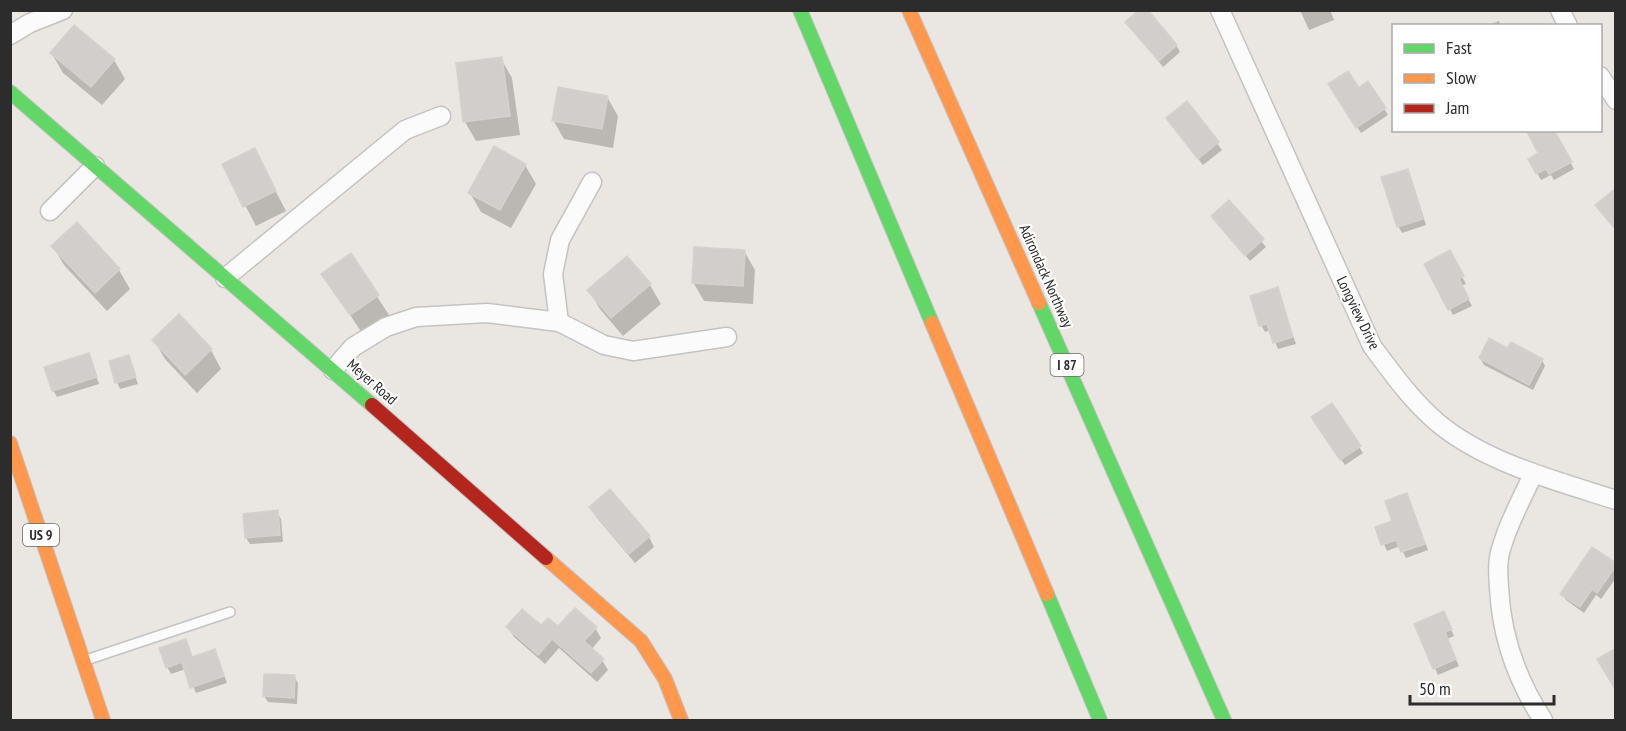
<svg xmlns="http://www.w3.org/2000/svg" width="1626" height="731" viewBox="0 0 1626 731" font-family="'PT Sans Narrow',sans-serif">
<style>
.shadow{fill:#0003}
.building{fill:#d1cecb;stroke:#d5d2ce;stroke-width:1.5}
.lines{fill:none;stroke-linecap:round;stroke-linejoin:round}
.lane-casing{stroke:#c4c3c3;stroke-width:12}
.street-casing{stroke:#c4c3c3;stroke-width:21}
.fast-casing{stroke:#c4c3c3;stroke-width:16}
.slow-casing{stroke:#c4c3c3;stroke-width:16}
.jam-casing{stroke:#c4c3c3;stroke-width:16}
.lane{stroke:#fcfbfb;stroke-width:9}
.street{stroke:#fcfbfb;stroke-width:18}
.fast{stroke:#63d668;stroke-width:14}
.slow{stroke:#ff974d;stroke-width:14}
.jam{stroke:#b3261e;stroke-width:14}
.labels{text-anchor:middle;stroke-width:4.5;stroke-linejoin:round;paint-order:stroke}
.shield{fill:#fff;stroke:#6b6b6b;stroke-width:1.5}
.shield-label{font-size:14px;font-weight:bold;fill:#2c2c2c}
.street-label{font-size:15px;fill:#2c2c2c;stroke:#fff}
</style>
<rect width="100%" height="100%" fill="#eae6e2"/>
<!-- shadow -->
<g class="shadow">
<polygon points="1300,10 1330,10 1334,20 1309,30"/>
<polygon points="1499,21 1501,26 1485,26"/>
<polygon points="1127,22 1176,45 1180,52 1163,67"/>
<polygon points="52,54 114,60 125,79 102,105 63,73"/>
<polygon points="501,59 512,78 520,135 476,141 465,122"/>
<polygon points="1368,83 1388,115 1361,133 1334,91 1359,90"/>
<polygon points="607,97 618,116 613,148 564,139 553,120"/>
<polygon points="1187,103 1222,150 1203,165 1172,125"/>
<polygon points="1553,130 1574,169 1554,180 1551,175 1541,180 1530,160 1540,154"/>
<polygon points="254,150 286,211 256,226 224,165"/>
<polygon points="525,165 536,184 511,228 481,212 470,193"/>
<polygon points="1407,171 1411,177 1426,225 1402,233 1398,226"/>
<polygon points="1229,202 1266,247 1250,261 1213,216"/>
<polygon points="53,246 119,270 130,289 107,311 64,265"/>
<polygon points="744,251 755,270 753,304 704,301 693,282"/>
<polygon points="1449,252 1466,284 1461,286 1472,306 1453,315 1426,265"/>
<polygon points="350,255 389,315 362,333 323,274"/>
<polygon points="650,285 661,304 623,336 600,309 589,290"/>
<polygon points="1277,289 1296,344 1278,349 1270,330 1265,332 1261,325"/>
<polygon points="154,340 211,350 221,369 197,393 165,359"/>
<polygon points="88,355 99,384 57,397 53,390"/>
<polygon points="128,357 138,384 120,389 117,382"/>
<polygon points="1480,358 1542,360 1545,366 1533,390 1484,365"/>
<polygon points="1317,424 1359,447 1363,453 1345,465"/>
<polygon points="1410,502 1428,550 1406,558 1400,546 1387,551 1377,528 1394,522"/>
<polygon points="591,507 649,537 654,547 635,563 597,518"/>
<polygon points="277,512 281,519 283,542 250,544 246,538"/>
<polygon points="1616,565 1616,578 1601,599 1596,595 1584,613 1566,600 1562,594"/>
<polygon points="1447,620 1454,636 1447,639 1459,666 1438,675 1416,625"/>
<polygon points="508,627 595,628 601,638 591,650 602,660 608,670 597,682 559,648 545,664 514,637"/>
<polygon points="185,641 193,658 215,651 227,683 196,693 186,669 171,674 167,667"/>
<polygon points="294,677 298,683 297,704 268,702 264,696"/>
</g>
<!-- building -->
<g class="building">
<polygon points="1139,10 1148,10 1177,45 1159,61 1125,22"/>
<polygon points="74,25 115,59 91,87 50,53"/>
<polygon points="502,57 510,116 463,122 456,63"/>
<polygon points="1348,71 1359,88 1368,81 1386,108 1356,128 1328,84"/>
<polygon points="558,87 608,96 602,129 552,121"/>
<polygon points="1187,101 1219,142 1198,159 1166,118"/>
<polygon points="1526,130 1554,130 1572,162 1549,174 1546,169 1536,174 1528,159 1538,153"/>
<polygon points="494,146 526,164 500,210 468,193"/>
<polygon points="255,148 276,191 243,207 222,164"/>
<polygon points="1408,169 1423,219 1397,227 1381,177"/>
<polygon points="1616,188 1616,230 1595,205"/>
<polygon points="1229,200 1264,239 1245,256 1211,216"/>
<polygon points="77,222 120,269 95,293 51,246"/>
<polygon points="694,247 745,250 743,286 692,283"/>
<polygon points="1450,250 1464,276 1459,279 1469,299 1448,310 1424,264"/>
<polygon points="351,253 379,295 350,315 321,274"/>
<polygon points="627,256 651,284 611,318 587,290"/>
<polygon points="1278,287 1293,337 1273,343 1267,324 1259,326 1250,296"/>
<polygon points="179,314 212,349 185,375 152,340"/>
<polygon points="1489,338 1507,348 1511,342 1543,359 1529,385 1479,358"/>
<polygon points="89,353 97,377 52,391 44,367"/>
<polygon points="129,355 136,377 115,383 109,361"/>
<polygon points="1332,403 1361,446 1340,460 1311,417"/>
<polygon points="610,489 650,536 629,554 589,507"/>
<polygon points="1407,493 1425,544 1401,552 1396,540 1381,545 1375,527 1392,521 1385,501"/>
<polygon points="278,510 280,535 245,538 243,514"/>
<polygon points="1592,547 1616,563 1616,566 1597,593 1592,589 1580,607 1560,594"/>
<polygon points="575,608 597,627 584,641 604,659 591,673 552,639 538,655 506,627 522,609 541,625 548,618 558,626"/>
<polygon points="1444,611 1452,629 1445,632 1456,659 1433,669 1414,624"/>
<polygon points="186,639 192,657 215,649 224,676 190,688 182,662 166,668 159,648"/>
<polygon points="1616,648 1616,691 1597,659"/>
<polygon points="264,674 295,675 294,698 263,696"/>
</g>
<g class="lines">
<defs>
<polyline id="lane" points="86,660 230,612"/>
<g id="street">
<path d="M1220 10 1372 346C1392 373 1412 401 1438 423 1486 463 1557 481 1616 500"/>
<polyline points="1560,10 1568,26"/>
<polyline points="10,35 30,23 63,10"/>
<polyline points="1600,76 1616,100"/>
<polyline points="50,211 95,166"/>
<polyline points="225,278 405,130 441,116"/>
<polyline points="559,322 553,274 560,240 592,182"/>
<polyline points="333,370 353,347 386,327 416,317 487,313 559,322 604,345 633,351 727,337"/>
<path d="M1533 474C1523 497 1509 521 1502 546 1497 559 1498 573 1499 587 1501 635 1517 680 1543 720"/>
</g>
<g id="fast">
<polyline points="800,10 932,323"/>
<polyline points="10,92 372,405"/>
<polyline points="1039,303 1224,720"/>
<polyline points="1047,594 1100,720"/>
</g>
<g id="slow">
<polyline points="909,10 1039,303"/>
<polyline points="932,323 1047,594"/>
<polyline points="10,443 103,720"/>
<polyline points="546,558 641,641 665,679 681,720"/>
</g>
<polyline id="jam" points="372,405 546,558"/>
</defs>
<!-- lane casing -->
<use href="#lane" class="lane-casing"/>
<!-- street casing -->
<use href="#street" class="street-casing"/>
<!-- fast casing -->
<use href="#fast" class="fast-casing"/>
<!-- slow casing -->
<use href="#slow" class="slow-casing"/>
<!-- jam casing -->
<use href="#jam" class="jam-casing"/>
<!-- lane -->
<use href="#lane" class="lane"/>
<!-- street -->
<use href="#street" class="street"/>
<!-- fast -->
<use href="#fast" class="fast"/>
<!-- slow -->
<use href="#slow" class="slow"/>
<!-- jam -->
<use href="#jam" class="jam"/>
</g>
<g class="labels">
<!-- shield labels -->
<g class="shield">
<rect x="1050.5" y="354" width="33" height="22" rx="4.5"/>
<rect x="23" y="524" width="36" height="22" rx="4.5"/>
</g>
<g class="shield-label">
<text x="1067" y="370">I 87</text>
<text x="41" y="540">US 9</text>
</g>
<!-- street labels -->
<g class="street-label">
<text transform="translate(1046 276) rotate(66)" y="5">Adirondack Northway</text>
<text transform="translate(1358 313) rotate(64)" y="5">Longview Drive</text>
<text transform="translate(372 382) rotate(41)" y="5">Meyer Road</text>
</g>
</g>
<!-- border -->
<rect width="1626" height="731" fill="none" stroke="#2c2c2c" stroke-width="24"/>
<!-- legend -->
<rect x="1392" y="24" width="210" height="108" fill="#ffffff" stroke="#ababab" stroke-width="1.5"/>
<rect x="1404" y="44" width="30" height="9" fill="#63d668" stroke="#ababab" stroke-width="1.5"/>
<text x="1446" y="54" font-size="18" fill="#2c2c2c">Fast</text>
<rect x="1404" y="74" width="30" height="9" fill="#ff974d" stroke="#ababab" stroke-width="1.5"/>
<text x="1446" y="84" font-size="18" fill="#2c2c2c">Slow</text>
<rect x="1404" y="104" width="30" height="9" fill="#b3261e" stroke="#ababab" stroke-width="1.5"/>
<text x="1446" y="114" font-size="18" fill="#2c2c2c">Jam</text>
<!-- scale -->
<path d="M1410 695v9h144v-9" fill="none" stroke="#2c2c2c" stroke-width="3"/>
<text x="1419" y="695" font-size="18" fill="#2c2c2c" stroke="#ffffff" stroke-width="4.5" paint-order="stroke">50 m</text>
</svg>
